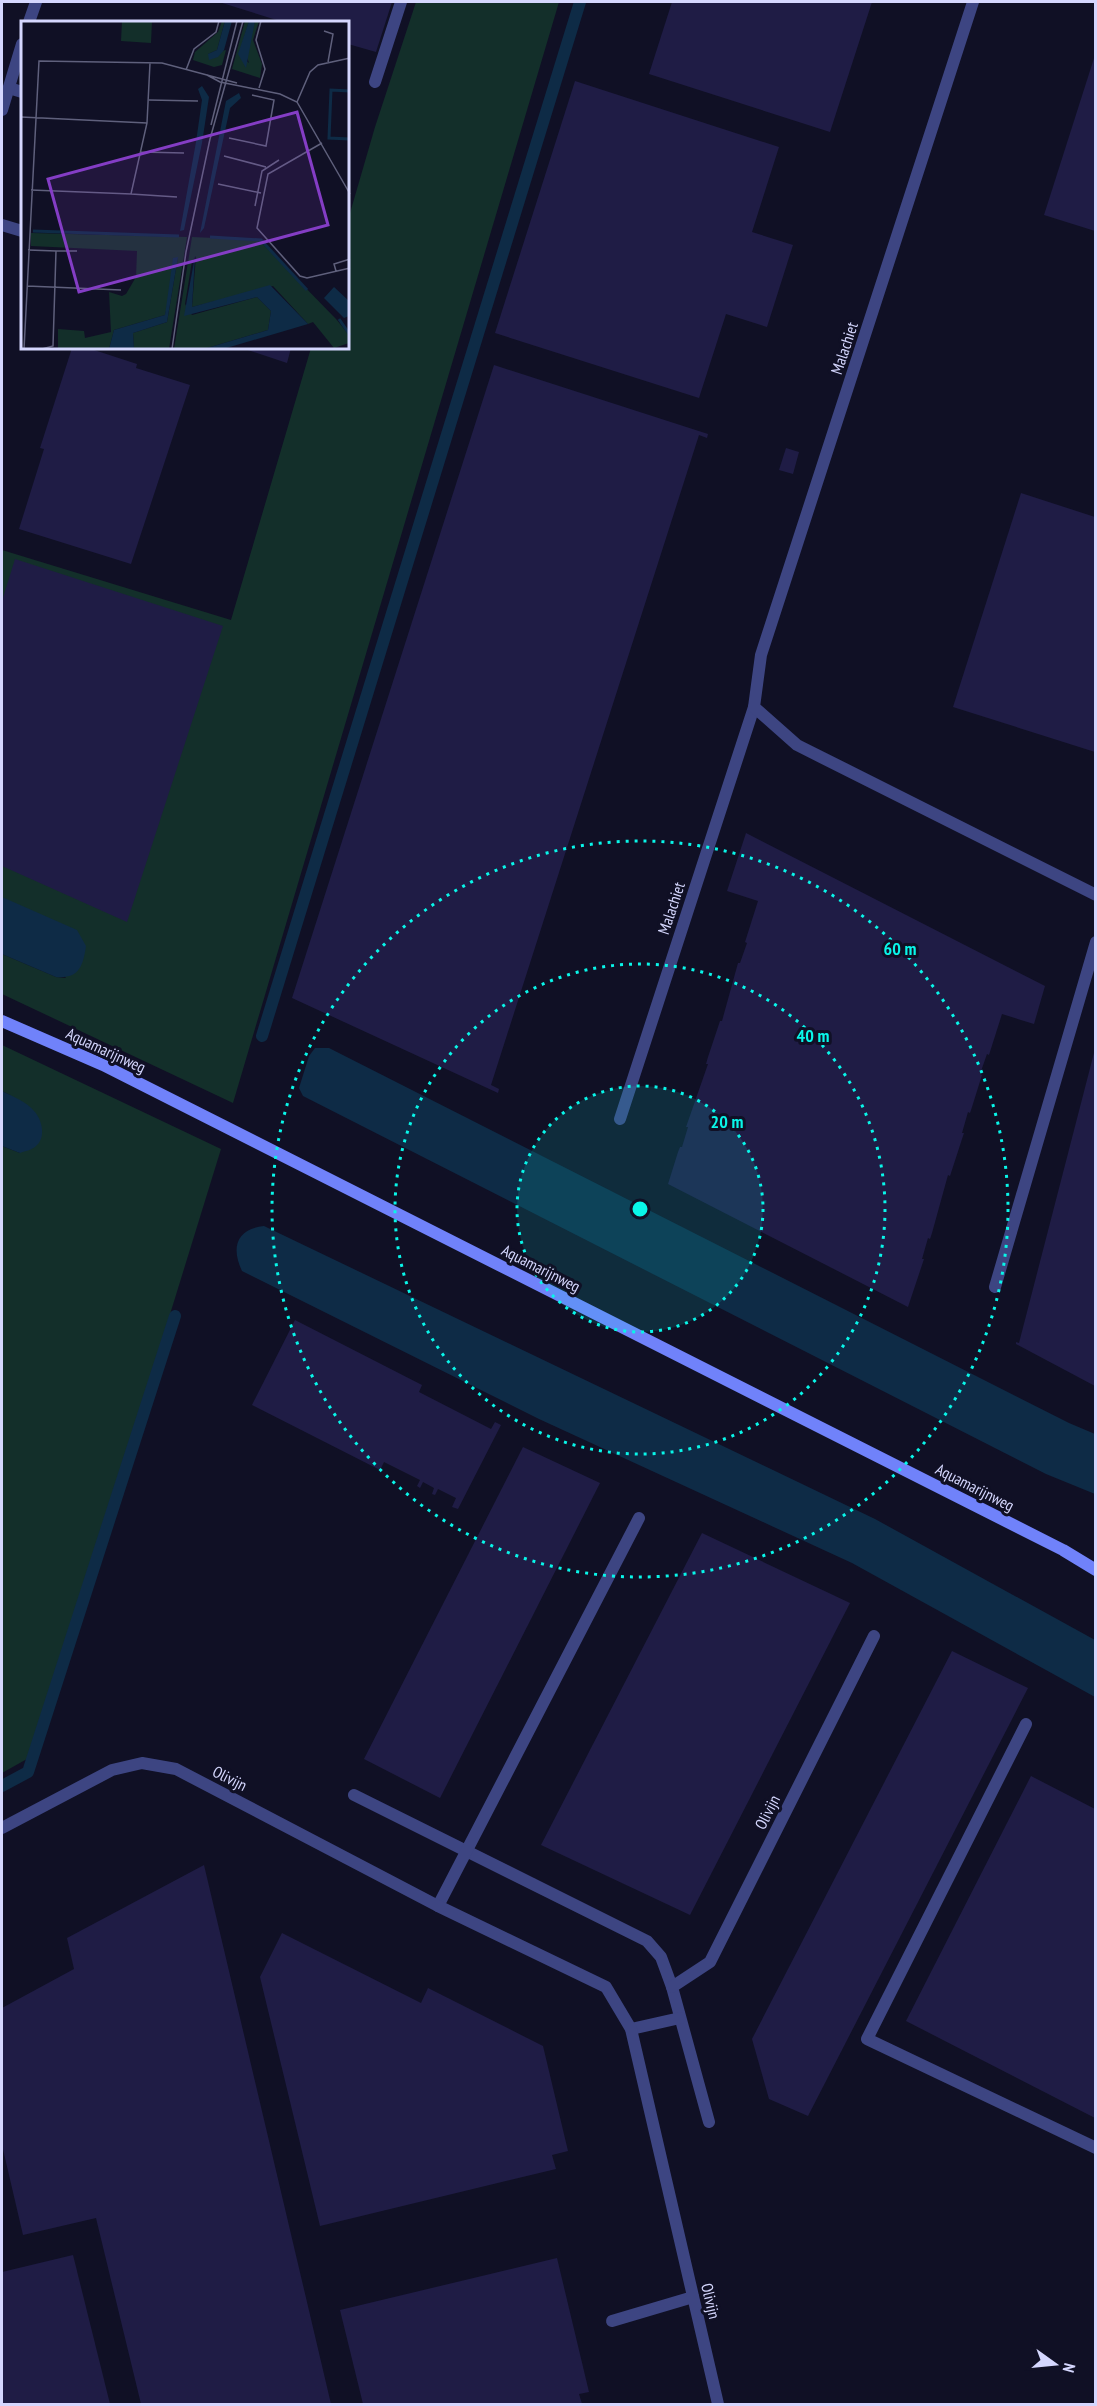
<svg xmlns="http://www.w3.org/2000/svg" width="1097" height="2406" viewBox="0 0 1097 2406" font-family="'PT Sans Narrow',sans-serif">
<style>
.green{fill:#132f2a}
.water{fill:#0e2b46}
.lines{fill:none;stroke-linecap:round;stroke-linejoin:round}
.stream{stroke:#0e2b46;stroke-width:12}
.building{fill:#1f1c45}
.lane{stroke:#3d4582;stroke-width:12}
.street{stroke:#3d4582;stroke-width:12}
.secondary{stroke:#7082fa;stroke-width:12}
.ring{fill:none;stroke:#09f6e9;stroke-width:3;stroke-dasharray:3 6}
.labels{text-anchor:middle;stroke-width:6;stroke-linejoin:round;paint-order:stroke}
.street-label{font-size:16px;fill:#d5d7fe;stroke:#101025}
.inset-river{fill:none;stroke:#0e2b46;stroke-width:3}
.inset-road{fill:none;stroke:#5f607c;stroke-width:1.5}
.view{fill:#843dc5;fill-opacity:0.15;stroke:#843dc5;stroke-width:3}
.inset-edge{fill:none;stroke:#d5d7fe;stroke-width:3}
.centre{fill:#09f6e9;stroke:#101025;stroke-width:3}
.ring-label{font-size:18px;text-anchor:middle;font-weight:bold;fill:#09f6e9;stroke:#101025;stroke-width:6;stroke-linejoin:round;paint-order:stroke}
</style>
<rect width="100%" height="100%" fill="#101025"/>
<!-- green -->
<g class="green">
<polygon points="416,2 559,2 233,1103 2,994 2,954 56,977 66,978 2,898 2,550 231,620 311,348 348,348 348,220 375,127"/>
<polygon points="2,1045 221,1149 34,1755 2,1773 2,1146 20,1153 10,1095 2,1091"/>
</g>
<!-- water -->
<g class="water">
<path d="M2 897 77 930 86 946C83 966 79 979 56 977L2 954Z"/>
<polygon points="315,1048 329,1048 1069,1423 1095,1434 1095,1494 1046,1474 303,1096 299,1088 309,1056"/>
<path d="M2 1091C12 1096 27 1102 34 1111 42 1119 46 1137 37 1145 33 1150 25 1151 20 1153L2 1146Z"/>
<path d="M264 1226 875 1519 1095 1640V1697L852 1563 539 1419 242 1271C231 1248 236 1229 264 1226Z"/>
</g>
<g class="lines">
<!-- stream -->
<g class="stream">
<polyline points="262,1036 580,2"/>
<polyline points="2,1786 28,1772 175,1316"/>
</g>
</g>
<!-- building -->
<g class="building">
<polygon points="219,2 392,2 376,52 348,44 348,22 283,22"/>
<polygon points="672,2 872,2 830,132 649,74"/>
<polygon points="1095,55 1095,231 1044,215"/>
<polygon points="575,81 779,147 752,232 793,245 767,327 726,314 699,398 495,333"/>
<polygon points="72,348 88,348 137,364 136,368 190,385 131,564 19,529 44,449 40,448"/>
<polygon points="242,348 291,348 287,363"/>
<polygon points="494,365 708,434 707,438 699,435 491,1085 499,1089 498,1093 292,998"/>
<polygon points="786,448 799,452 793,474 779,470"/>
<polygon points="1021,493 1095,517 1095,752 953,707"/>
<polygon points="15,559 223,626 127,922 2,866 2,601"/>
<polygon points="746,833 1045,986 1034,1024 1002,1014 989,1055 987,1054 980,1074 982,1075 972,1107 970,1113 968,1112 962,1133 964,1133 962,1139 950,1176 948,1175 932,1233 930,1239 928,1238 922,1259 924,1259 908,1307 668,1184 678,1152 680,1147 682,1147 688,1127 686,1127 708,1064 706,1064 708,1057 720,1021 722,1021 738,963 740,963 747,943 745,942 758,901 727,891"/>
<polygon points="1095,1049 1095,1386 1016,1344 1016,1342 1019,1343"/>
<polygon points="295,1320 422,1385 419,1392 491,1429 495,1422 501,1425 458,1509 452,1507 456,1498 438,1489 435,1495 432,1494 434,1488 423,1482 420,1488 417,1486 420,1480 384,1462 380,1470 252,1405"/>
<polygon points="523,1447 600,1483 440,1798 364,1759"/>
<polygon points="702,1533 850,1603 690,1915 541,1845"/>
<polygon points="952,1651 1028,1688 808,2116 769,2099 752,2039"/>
<polygon points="1031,1776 1095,1809 1095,2118 906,2021"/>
<polygon points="204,1865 331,2404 141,2404 96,2218 23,2235 2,2145 2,2008 74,1969 67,1938"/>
<polygon points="282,1933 421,2003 428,1988 543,2046 568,2151 552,2155 556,2169 320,2226 260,1977"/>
<polygon points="73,2255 110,2404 2,2404 2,2272"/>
<polygon points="557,2258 589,2392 579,2394 582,2404 363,2404 340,2310"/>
</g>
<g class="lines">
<!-- lane -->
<g class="lane">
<polyline points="375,82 401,2"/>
<polyline points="9,88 22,92"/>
<polyline points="2,225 22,231"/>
<polyline points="620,1119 754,707"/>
<polyline points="995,1287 1096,942"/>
<polyline points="1026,1724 867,2039 1096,2148"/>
<polyline points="354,1795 647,1941 661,1957 672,1987 709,2122"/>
<polyline points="438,1906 639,1518"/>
<polyline points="672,1987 710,1962 874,1636"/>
<polyline points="631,2029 680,2018"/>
<polyline points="612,2321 693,2297"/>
</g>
<!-- street -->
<g class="street">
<polyline points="973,2 761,655 754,707 797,745 1096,895"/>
<polyline points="29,22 36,2"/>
<polyline points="2,110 22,44"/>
<polyline points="2,1828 112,1770 142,1763 176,1769 438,1906 606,1987 631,2029 718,2404"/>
</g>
<!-- secondary -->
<polyline class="secondary" points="2,1021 103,1065 1063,1550 1096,1570"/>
</g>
<!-- distance rings -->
<circle cx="640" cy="1209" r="123" fill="#09f6e9" fill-opacity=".12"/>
<g class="ring">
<circle cx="640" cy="1209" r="123"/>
<circle cx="640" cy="1209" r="245"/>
<circle cx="640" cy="1209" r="368"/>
</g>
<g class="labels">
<!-- street labels -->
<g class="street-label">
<text transform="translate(844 348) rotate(-72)" y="6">Malachiet</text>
<text transform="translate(671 908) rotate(-72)" y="6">Malachiet</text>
<text transform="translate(106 1050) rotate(25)" y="6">Aquamarijnweg</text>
<text transform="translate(541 1268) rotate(27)" y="6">Aquamarijnweg</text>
<text transform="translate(975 1487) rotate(27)" y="6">Aquamarijnweg</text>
<text transform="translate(230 1778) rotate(27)" y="6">Olivijn</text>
<text transform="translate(767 1812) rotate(-63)" y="6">Olivijn</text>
<text transform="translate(711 2301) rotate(77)" y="6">Olivijn</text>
</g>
</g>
<!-- overview -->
<g transform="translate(21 21)">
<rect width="328" height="328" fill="#101025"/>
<path d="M101 0H131L130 22 100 20ZM201 0H204L196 29 187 33 205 29 201 44 193 46 172 39 174 31 197 11ZM224 0H228L218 33 228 42 225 33 234 0H238L232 19 241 43 239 57 211 48ZM10 212 166 216 148 328H113L112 312 146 301 157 236 144 294 93 309 88 328H37V308L63 310 64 317 90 311 88 271 101 275 105 273 115 256 116 230 10 225ZM171 216 238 219 315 298 328 314V322L313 327 292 301 287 303 252 265 171 286 175 235 171 240 164 283 171 294 236 276 250 290 247 309 183 328H153Z" fill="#132f2a"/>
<path d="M204 0H211L203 29 197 36 188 39 187 33 196 29ZM228 0H234L225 47 217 33ZM181 65 188 76 181 122 163 209 159 210 175 121 181 79 177 68ZM218 72 220 77 209 87 183 207 179 212 205 80ZM174 235 171 286 249 264 287 303 202 328H183L247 309 250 290 236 276 163 295ZM157 236 146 301 112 312 113 328H88L93 309 144 294 152 237ZM313 266 328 280V295L323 297 303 277Z" fill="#0e2b46"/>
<path class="inset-river" d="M329 70 310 69 308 117 329 118M12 210 158 215M189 216 240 219 286 269M318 298 329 314"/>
<path class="inset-road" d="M303 10 312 13 307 41M165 49 173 28 195 11 198 0M186 54 199 61 259 73 276 81 329 173M238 67 244 48 235 19 240 0M128 79 177 80M276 81 289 51 297 44 329 37M0 96 126 102M190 104 216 0M208 117 245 125 253 79 231 74M301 122 247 153 236 207 279 255 286 257 329 247M120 131 163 132M203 135 245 146M197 163 240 172M10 169 110 173 126 102 129 42M110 173 156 176M234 185 241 150 258 139M7 229 35 230 32 325 21 328M35 230H56M315 250 313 243 329 238M6 265 100 269M3 328 18 40 141 42 216 62M151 328 165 231 189 118 222 0"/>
<path class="view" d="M276 91 307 204 58 271 27 158Z"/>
<rect width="328" height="328" class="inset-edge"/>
</g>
<circle cx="640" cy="1209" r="9" class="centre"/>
<g class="ring-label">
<text x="900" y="955">60 m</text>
<text x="813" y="1042">40 m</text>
<text x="727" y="1128">20 m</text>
</g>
<!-- border -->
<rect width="1097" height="2406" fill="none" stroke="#d5d7fe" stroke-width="6"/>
<!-- north arrow -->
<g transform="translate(1055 2364) rotate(105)" stroke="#101025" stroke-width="4.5" paint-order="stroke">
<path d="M0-4.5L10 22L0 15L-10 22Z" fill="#d5d7fe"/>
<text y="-9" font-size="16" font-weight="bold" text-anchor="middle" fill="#d5d7fe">N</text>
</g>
</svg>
